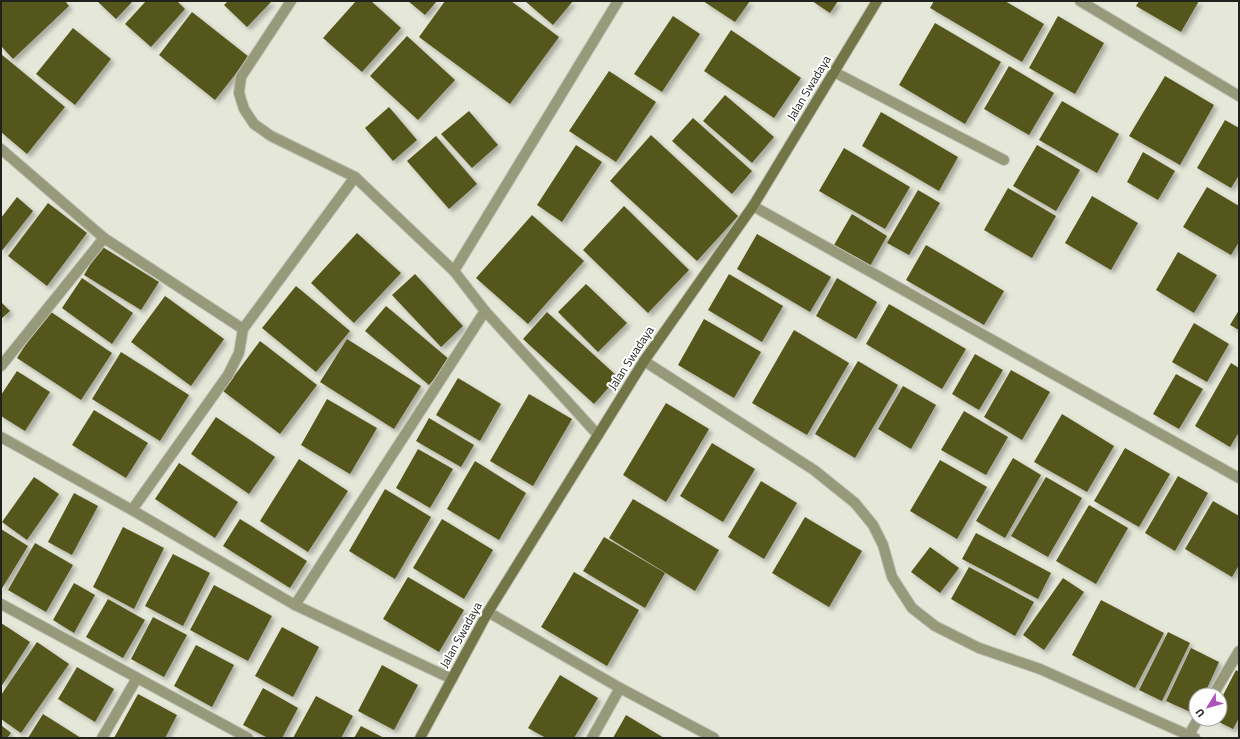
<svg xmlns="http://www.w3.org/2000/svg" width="1240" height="739" viewBox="0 0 1240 739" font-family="'Titillium Web',sans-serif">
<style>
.building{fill:#55571b;filter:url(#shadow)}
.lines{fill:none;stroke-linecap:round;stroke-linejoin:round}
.street-casing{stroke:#c2c4b7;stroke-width:12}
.secondary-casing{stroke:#c2c4b7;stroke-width:12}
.street{stroke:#979a7a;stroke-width:10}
.secondary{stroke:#727545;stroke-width:10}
.labels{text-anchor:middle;stroke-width:4;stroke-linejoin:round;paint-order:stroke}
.street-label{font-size:12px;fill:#21221d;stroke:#fff}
</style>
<defs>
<filter id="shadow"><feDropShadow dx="3.5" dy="3.5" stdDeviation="2" flood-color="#0004"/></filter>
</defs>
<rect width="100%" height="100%" fill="#e5e7d9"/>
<!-- building -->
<g class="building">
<polygon points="1,1 65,1 69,6 13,59 1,46"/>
<polygon points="97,1 133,1 116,19"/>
<polygon points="146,1 177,1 185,9 151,47 125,24"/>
<polygon points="228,1 272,1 247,27 224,5"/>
<polygon points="356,1 371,1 401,28 362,72 323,38"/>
<polygon points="408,1 437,1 425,15"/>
<polygon points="445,1 511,1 559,37 510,104 419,37"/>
<polygon points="525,1 573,1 553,25"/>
<polygon points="703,1 750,1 735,22"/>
<polygon points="812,1 838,1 830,13"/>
<polygon points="934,1 1005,1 1044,24 1022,62 930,8"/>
<polygon points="1139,1 1199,1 1181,32 1136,6"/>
<polygon points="192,12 249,57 215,100 159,55"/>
<polygon points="673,16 700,34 662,92 634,74"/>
<polygon points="1058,16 1104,43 1075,94 1029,68"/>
<polygon points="935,23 1001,62 965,124 899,85"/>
<polygon points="73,28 111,59 75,105 36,74"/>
<polygon points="731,30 801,78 774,118 704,71"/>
<polygon points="407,36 455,80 418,120 370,76"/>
<polygon points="1,54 65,107 27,154 1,132"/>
<polygon points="1009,66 1054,93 1029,135 984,109"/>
<polygon points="609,71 656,102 616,162 569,131"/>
<polygon points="1165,76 1214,105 1180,165 1129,136"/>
<polygon points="725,95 774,137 752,163 703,121"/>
<polygon points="1062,101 1119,134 1097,173 1039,140"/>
<polygon points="389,107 417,140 393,161 365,128"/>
<polygon points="469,111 498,145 472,168 441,134"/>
<polygon points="881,112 958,157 939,191 862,146"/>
<polygon points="693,118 752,171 732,194 672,141"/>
<polygon points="1225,120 1239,128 1239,175 1231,188 1197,168"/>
<polygon points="651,135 738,216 697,261 610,181"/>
<polygon points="436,136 477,184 449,209 407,161"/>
<polygon points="576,145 602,162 562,222 537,205"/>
<polygon points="1037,145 1080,170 1056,211 1013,186"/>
<polygon points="844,148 910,187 885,229 819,191"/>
<polygon points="1143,152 1175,171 1158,200 1127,182"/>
<polygon points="1207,187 1239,206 1239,242 1231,255 1183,227"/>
<polygon points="1008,188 1056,216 1032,258 984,230"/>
<polygon points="918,190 940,203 909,255 887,243"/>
<polygon points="1092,196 1138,223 1111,270 1065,243"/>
<polygon points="17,197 33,211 1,252 1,218"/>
<polygon points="48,203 87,233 47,286 8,256"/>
<polygon points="624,206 689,270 648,313 583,250"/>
<polygon points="852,214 887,236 870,266 834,245"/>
<polygon points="532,215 584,261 528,324 476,278"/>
<polygon points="357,233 401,273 354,323 311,283"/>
<polygon points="757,234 831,277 810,312 737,269"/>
<polygon points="926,245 1004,291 984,325 906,280"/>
<polygon points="101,246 159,282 141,310 84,275"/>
<polygon points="1178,252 1217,275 1194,313 1156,290"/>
<polygon points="415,274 463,326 441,347 392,295"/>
<polygon points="729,274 783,306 762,342 708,310"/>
<polygon points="82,278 133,313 112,344 62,308"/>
<polygon points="837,278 877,302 856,339 816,316"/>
<polygon points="586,284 627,323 598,352 558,312"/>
<polygon points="296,286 350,331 316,372 262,328"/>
<polygon points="165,296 224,339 191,386 131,342"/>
<polygon points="1,302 10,311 1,319"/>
<polygon points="889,304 966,349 942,389 866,344"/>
<polygon points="386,306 450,360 429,385 365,331"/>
<polygon points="48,310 112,353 81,400 17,358"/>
<polygon points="1239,310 1239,330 1230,325"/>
<polygon points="547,312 618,377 594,404 523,339"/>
<polygon points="704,319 761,352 734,398 678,365"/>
<polygon points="1194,323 1229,344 1207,382 1172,362"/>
<polygon points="794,330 849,363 807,435 752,403"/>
<polygon points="347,339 421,386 394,429 320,382"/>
<polygon points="260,341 317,385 280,434 223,391"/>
<polygon points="121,352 189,395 160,441 92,399"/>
<polygon points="975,354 1003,370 979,410 952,394"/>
<polygon points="858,361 898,385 855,458 815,434"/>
<polygon points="1231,363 1239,368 1239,432 1230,447 1195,426"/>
<polygon points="1011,370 1050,392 1022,440 984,417"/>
<polygon points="17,371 50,392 25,431 1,416 1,395"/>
<polygon points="1176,374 1203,389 1179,429 1153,414"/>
<polygon points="458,378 501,404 480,441 436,415"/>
<polygon points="903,386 936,405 911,449 878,429"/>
<polygon points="529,394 572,419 533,486 490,461"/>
<polygon points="327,399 377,428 350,474 301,445"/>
<polygon points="666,403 709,429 666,502 623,475"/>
<polygon points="94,410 148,443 126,478 72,445"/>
<polygon points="964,411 1008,437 986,475 941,450"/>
<polygon points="1062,414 1114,446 1087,492 1034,462"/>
<polygon points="216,417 275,457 249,494 191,454"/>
<polygon points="429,418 474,445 461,467 416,441"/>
<polygon points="712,443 755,469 723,522 680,496"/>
<polygon points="1125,448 1170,474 1139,527 1094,501"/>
<polygon points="418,449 453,469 430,508 396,488"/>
<polygon points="1013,458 1041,475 1005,538 976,521"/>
<polygon points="299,459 348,491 308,552 260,521"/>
<polygon points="940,460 987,487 957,539 910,511"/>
<polygon points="475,461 526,493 499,540 447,509"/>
<polygon points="179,463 238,502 215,538 155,499"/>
<polygon points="1178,476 1208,493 1175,551 1145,533"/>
<polygon points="34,477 59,494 27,540 2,522"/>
<polygon points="1046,477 1082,498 1048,557 1011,536"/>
<polygon points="761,481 797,503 764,559 728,537"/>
<polygon points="385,489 431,517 395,579 349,551"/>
<polygon points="74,493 98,506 72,555 48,542"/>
<polygon points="633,499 719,550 695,591 609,538"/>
<polygon points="1213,501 1239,516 1239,565 1232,577 1185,549"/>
<polygon points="1089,505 1128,528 1096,584 1056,561"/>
<polygon points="805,517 862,551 829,607 772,573"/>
<polygon points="240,519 307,561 290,588 223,546"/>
<polygon points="442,519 493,550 464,599 413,568"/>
<polygon points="123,527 164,548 134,609 93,587"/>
<polygon points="1,529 28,546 1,590"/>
<polygon points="976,533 1051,573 1038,599 962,559"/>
<polygon points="604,537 665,573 645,608 583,571"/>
<polygon points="35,543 73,565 46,612 8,590"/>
<polygon points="930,547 959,568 940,593 911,572"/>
<polygon points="173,554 210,573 183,626 145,606"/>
<polygon points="969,567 1034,602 1015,636 951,599"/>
<polygon points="574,572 639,610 607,666 541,627"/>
<polygon points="408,577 464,610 439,652 383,619"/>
<polygon points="1063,578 1084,592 1044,650 1023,635"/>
<polygon points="74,583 95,595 74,633 53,620"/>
<polygon points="214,585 272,616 248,661 190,630"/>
<polygon points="108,599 145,620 123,658 86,637"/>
<polygon points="1101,600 1164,633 1135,688 1072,655"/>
<polygon points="153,617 187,635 164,677 131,659"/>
<polygon points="1,623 30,642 1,687"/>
<polygon points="282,627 319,647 293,697 255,676"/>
<polygon points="1168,632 1190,643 1162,701 1139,690"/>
<polygon points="37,642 69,664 21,733 1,719 1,695"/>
<polygon points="196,645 234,665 212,707 174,686"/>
<polygon points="1191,648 1219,662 1204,695 1196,695 1195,714 1166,701"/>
<polygon points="382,665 418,685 394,730 358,711"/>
<polygon points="77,667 114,689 95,722 58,699"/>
<polygon points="1236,670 1239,672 1239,718 1233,729 1213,719 1220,719 1220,701"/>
<polygon points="560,675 598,698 574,738 546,738 528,728"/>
<polygon points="263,688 298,708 282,738 268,738 243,725"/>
<polygon points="138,694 177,715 165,738 114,738"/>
<polygon points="316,696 353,716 341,738 293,738"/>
<polygon points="43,714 81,738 28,738"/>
<polygon points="626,715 664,738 613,738"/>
<polygon points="1,725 11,733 7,738 1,738"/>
<polygon points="361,726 384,738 354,738"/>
</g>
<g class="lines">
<defs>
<g id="street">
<polyline points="291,1 241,77 239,93 244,109 254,124 271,136 355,177 454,271 485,311 598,435"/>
<polyline points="1080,1 1239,96"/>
<polyline points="834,72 1004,160"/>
<polyline points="1,149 104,238 243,329"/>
<polyline points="753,206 1239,478"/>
<polyline points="454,271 618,1"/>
<polyline points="644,361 814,470 855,503 873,525 883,545 892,577 912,608 935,626 979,648 1040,669 1195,738"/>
<polyline points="1,366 104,238"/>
<polyline points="1,437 132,510 295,605 452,679"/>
<polyline points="132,510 228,375 239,353 243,329 355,177"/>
<polyline points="1,604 248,738"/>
<polyline points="295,605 485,311"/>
<polyline points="488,612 620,688 714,738"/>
<polyline points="1213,695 1239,651"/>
<polyline points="1189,735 1198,719"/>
<polyline points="102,738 137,678"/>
<polyline points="592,738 620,688"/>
</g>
<polyline id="secondary" points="420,738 488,612 644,361 753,206 877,1"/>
</defs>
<!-- street casing -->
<use href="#street" class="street-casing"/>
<!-- secondary casing -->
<use href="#secondary" class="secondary-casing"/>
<!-- street -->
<use href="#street" class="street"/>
<!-- secondary -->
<use href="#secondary" class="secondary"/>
</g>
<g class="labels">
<!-- street labels -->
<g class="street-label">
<text transform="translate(809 88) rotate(-59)" y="4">Jalan Swadaya</text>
<text transform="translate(631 358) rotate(-57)" y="4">Jalan Swadaya</text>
<text transform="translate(461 635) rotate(-61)" y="4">Jalan Swadaya</text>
</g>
</g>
<!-- border -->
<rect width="1240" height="739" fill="none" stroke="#21221d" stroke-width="4"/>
<!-- north arrow -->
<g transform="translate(1208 707) rotate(233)"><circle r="19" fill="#ffffff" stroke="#a6a7a5"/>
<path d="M0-3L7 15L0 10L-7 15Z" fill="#ad52be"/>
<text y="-6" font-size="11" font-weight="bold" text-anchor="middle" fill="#21221d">U</text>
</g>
</svg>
